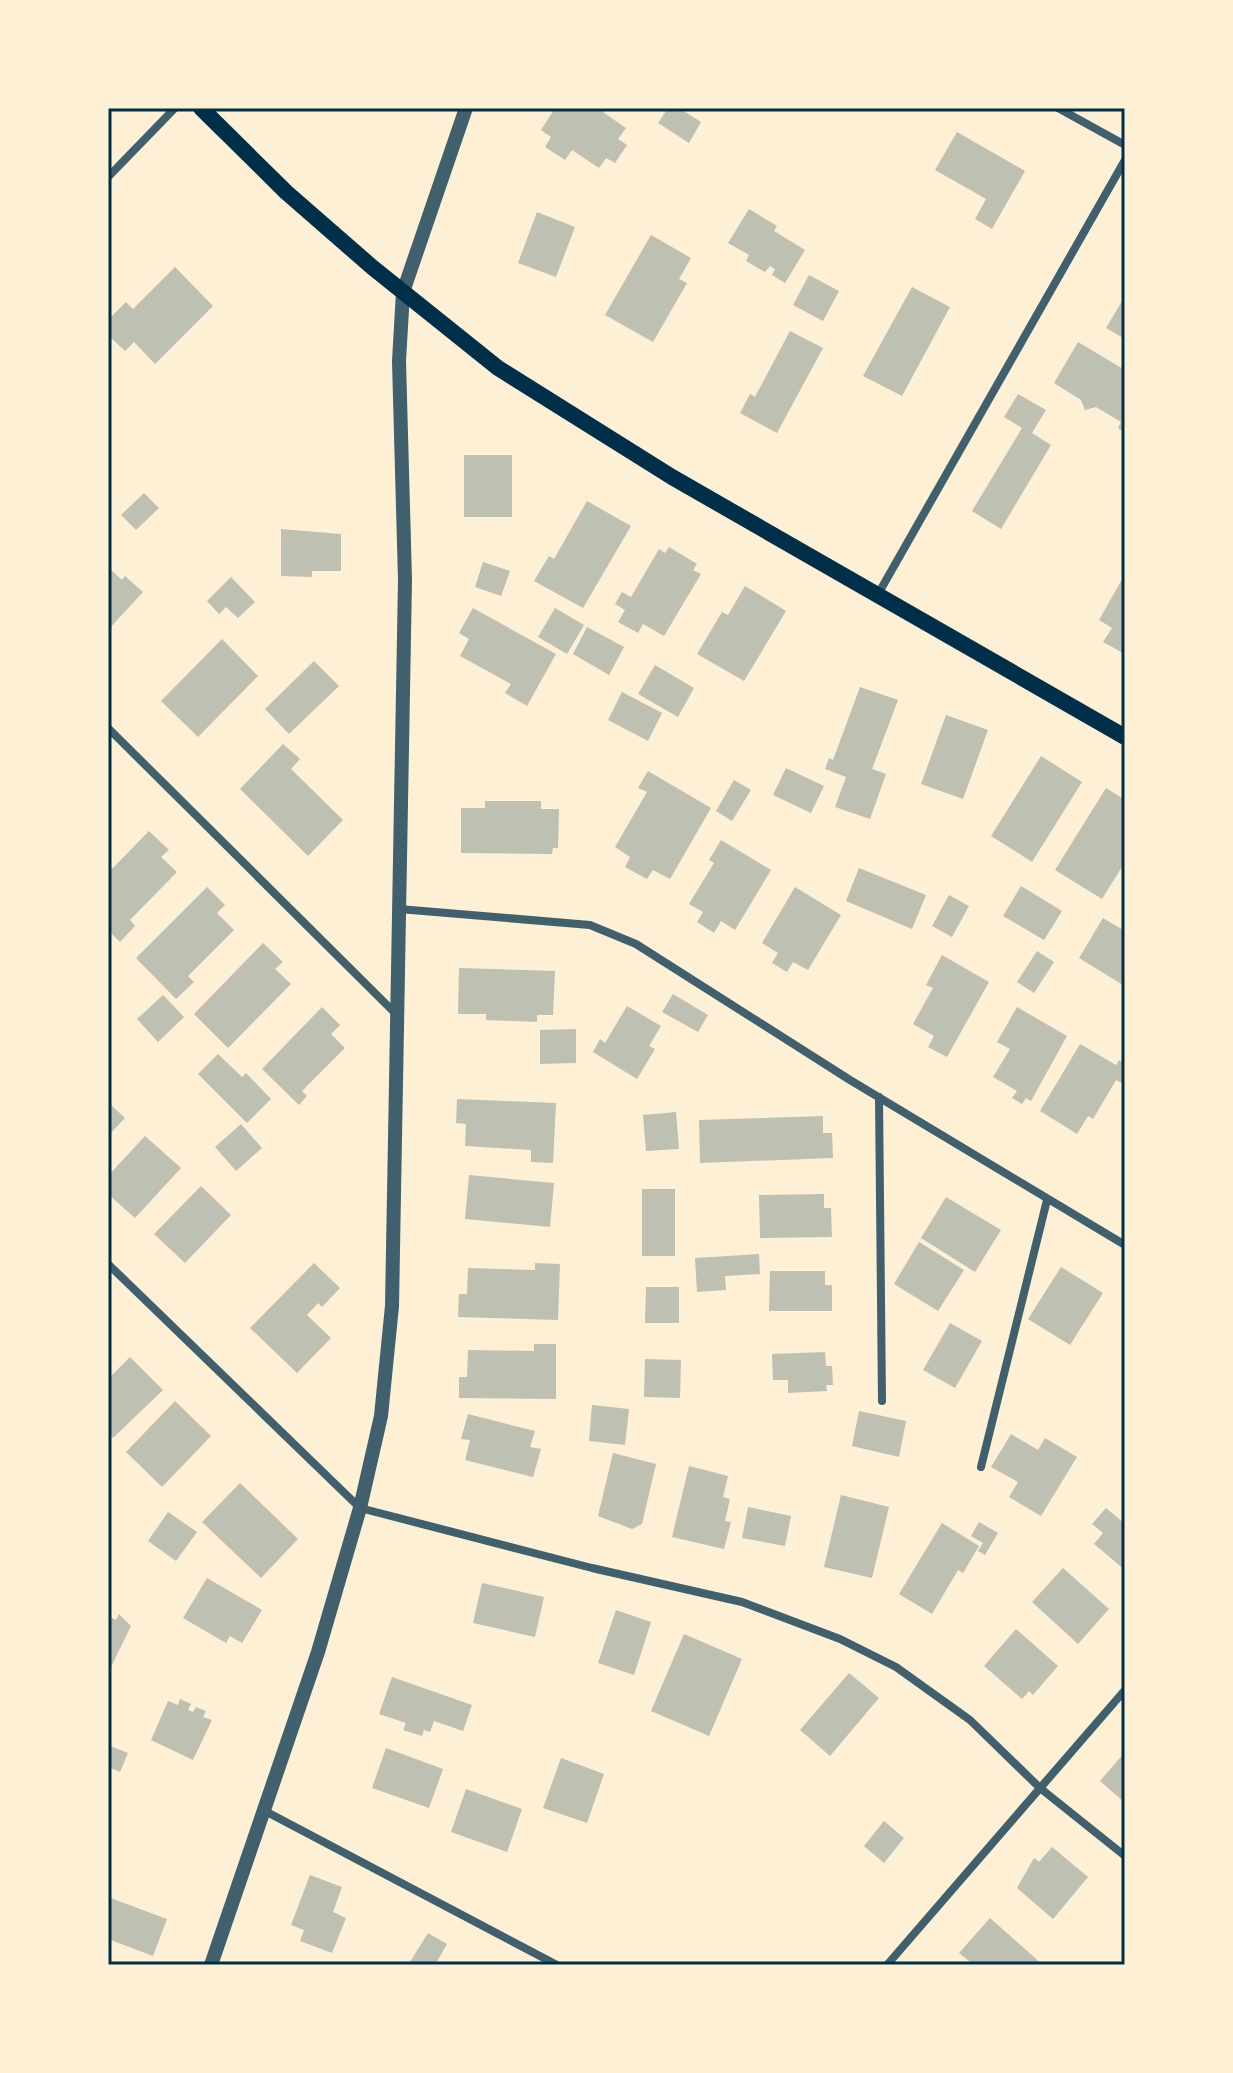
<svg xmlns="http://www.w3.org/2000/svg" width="1233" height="2073" viewBox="0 0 1233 2073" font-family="'Fira Sans',sans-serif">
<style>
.building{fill:#bec0b2}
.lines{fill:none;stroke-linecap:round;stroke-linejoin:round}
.minor{stroke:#3f606c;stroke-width:8}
.tertiary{stroke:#3f606c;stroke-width:14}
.secondary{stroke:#003049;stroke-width:16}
.neatline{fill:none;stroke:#003049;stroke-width:3}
</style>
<rect width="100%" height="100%" fill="#fdf0d5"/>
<!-- building -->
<g class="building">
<polygon points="555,108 597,108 626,128 618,139 627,145 615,163 606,158 599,168 572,150 565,160 545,147 551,137 541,130"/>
<polygon points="668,108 679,108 701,122 689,143 658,123"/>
<polygon points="957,132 1025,171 992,229 975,219 986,199 935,170"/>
<polygon points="749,209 777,226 774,231 805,250 785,283 772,275 775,269 770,266 765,272 746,261 749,255 728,243"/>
<polygon points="537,212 575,227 556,277 518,263"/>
<polygon points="651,235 691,258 679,279 687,283 653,342 605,315"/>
<polygon points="175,267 213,306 155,364 134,342 125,351 108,335 108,320 126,302 133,309"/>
<polygon points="809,275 839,291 823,321 793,305"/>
<polygon points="912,287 950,307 902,396 863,376"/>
<polygon points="1125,296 1125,339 1106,328"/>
<polygon points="790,331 823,348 777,433 740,413 750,394 755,397"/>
<polygon points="1078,342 1125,370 1125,433 1118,428 1121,422 1096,407 1085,410 1081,400 1054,383"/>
<polygon points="1018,394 1046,410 1032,433 1051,445 1001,529 972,511 1022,428 1004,417"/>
<rect x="464" y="455" width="48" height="62"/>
<polygon points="144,493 159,508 136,530 121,515"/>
<polygon points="587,501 631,526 583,608 534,581 549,556 554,559"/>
<polygon points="281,529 341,534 341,571 312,571 312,577 281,576"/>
<polygon points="669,547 697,564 693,570 701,574 664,636 643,624 638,633 618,622 625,610 615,604 622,592 631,597 659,549 665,553"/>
<polygon points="483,562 510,571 501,596 475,587"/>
<polygon points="108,567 122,580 125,576 143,592 108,630"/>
<polygon points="1125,574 1125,654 1103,642 1112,628 1099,620"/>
<polygon points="231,577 255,602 238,618 226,607 219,614 207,601"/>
<polygon points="745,586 786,611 744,681 697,654 722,612 728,615"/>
<polygon points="473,608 556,654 527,706 505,693 511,684 460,656 469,639 459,633"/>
<polygon points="555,608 584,625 567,654 538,637"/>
<polygon points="587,627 624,647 609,675 573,654"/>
<polygon points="222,639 258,676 198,737 161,701"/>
<polygon points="314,661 339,686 289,734 265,709"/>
<polygon points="655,665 694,688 678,717 638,694"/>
<polygon points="860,687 898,700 872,769 886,774 870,819 835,807 846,777 825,769 829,758 833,760"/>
<polygon points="622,692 662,713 648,741 608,720"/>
<polygon points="946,715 988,730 963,799 921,784"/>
<polygon points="283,744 300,759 291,769 343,820 308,856 240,789"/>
<polygon points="1041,756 1082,782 1032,862 991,836"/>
<polygon points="786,768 824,786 811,813 773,795"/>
<polygon points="648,771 711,808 670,879 653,870 647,879 625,867 630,857 615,847 647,792 638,788"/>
<polygon points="734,780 751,790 732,821 716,811"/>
<polygon points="1106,788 1125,800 1125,862 1102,899 1055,870"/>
<polygon points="485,801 541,801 541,809 559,809 558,848 553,848 552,854 461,853 461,808 485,808"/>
<polygon points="149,831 169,850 161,857 177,872 130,920 135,926 120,942 108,930 108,873"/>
<polygon points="721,840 771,870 735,930 721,921 714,933 697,922 703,912 689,904 714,863 709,860"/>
<polygon points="859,868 926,895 912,929 846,901"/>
<polygon points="1021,886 1062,911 1044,940 1003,916"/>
<polygon points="207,887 225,905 217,913 234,930 188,976 194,982 176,999 136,958"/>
<polygon points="795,887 841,915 808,970 793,962 787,972 772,963 778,953 762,943"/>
<polygon points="949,895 969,906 952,937 932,926"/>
<polygon points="1103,918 1125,931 1123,985 1079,958"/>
<polygon points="263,943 283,962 275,969 291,984 228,1048 194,1014"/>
<polygon points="1037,951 1054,962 1034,993 1017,982"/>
<polygon points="942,955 989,982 947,1057 928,1047 934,1036 913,1024 933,988 926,985"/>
<polygon points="459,968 555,971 553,1015 537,1015 537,1022 486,1020 486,1014 458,1014"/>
<polygon points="673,994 708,1015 698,1032 662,1012"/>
<polygon points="163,995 184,1017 158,1042 137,1019"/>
<polygon points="627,1006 661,1026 649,1046 655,1049 637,1079 593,1052 600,1039 605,1043"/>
<polygon points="322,1007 340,1025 331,1034 345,1048 302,1091 307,1096 299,1105 262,1069"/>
<polygon points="1017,1007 1067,1036 1031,1101 1026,1098 1022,1104 1012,1098 1017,1091 993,1077 1010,1049 997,1042"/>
<polygon points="576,1029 576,1063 540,1064 540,1030"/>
<polygon points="1080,1044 1116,1065 1119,1060 1125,1063 1125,1078 1122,1083 1116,1080 1093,1119 1088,1116 1077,1134 1040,1111"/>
<polygon points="218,1054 242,1077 246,1073 271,1099 247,1123 198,1074"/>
<polygon points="457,1099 556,1103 553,1163 531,1162 531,1150 465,1146 466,1124 456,1123"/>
<polygon points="108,1102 125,1118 108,1136"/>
<polygon points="676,1112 679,1149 646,1151 643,1115"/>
<polygon points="823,1116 823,1133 832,1133 833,1158 700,1163 699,1120"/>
<polygon points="241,1124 262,1148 236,1171 215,1147"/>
<polygon points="145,1136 181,1168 135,1218 108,1194 108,1176"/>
<polygon points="469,1175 554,1183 550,1227 465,1219"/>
<polygon points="201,1186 231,1215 185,1263 154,1234"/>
<rect x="642" y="1189" width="33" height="67"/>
<polygon points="824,1194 824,1208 831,1208 832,1237 760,1238 759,1195"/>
<polygon points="946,1197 1001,1230 975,1272 921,1238"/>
<polygon points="919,1242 964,1270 938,1311 894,1284"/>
<polygon points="759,1254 760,1274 725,1276 726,1290 697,1292 695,1258"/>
<polygon points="314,1263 340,1288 322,1307 318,1303 307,1315 331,1338 297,1373 250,1328"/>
<polygon points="535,1263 560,1264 558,1320 458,1317 459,1294 467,1294 468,1268 535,1270"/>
<polygon points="1061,1267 1103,1293 1070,1345 1028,1319"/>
<polygon points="770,1271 825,1271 825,1285 832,1285 832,1311 769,1311"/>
<polygon points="646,1287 679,1287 679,1323 645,1323"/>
<polygon points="950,1323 982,1341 955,1388 923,1370"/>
<polygon points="534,1344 556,1344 556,1399 459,1398 459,1377 467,1377 468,1350 534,1351"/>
<polygon points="825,1352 826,1366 832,1366 833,1385 826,1385 827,1391 788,1393 788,1380 773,1380 772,1354"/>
<polygon points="130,1357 163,1390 113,1438 108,1433 108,1379"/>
<polygon points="645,1359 681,1360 680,1398 644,1397"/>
<polygon points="175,1401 211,1436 162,1487 126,1452"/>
<polygon points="592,1405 629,1409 625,1445 589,1441"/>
<polygon points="859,1411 906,1421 899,1457 852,1446"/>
<polygon points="468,1414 535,1431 530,1447 541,1449 533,1477 465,1460 470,1440 461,1439"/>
<polygon points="1011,1434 1038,1450 1045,1438 1077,1457 1041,1516 1009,1497 1018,1482 991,1467"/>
<polygon points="613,1453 656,1464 642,1524 632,1529 598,1516"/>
<polygon points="689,1466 728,1476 723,1497 730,1499 725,1521 731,1522 724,1549 672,1537"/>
<polygon points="240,1483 298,1539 261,1578 202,1522"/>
<polygon points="841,1495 889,1507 872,1578 824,1567"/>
<polygon points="748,1507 791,1516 785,1546 742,1538"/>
<polygon points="1106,1508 1125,1524 1125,1570 1094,1544 1103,1533 1092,1524"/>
<polygon points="168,1512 197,1532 176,1561 148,1541"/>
<polygon points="979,1522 998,1533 985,1555 978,1551 983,1543 971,1536"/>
<polygon points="942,1523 979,1546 963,1573 958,1570 932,1614 899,1594"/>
<polygon points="1063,1568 1109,1609 1078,1644 1032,1602"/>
<polygon points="207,1578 262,1610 242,1643 230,1636 226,1643 183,1618"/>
<polygon points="482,1583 544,1597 535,1637 473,1623"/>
<polygon points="616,1610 651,1622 634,1675 598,1663"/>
<polygon points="119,1614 131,1626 108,1673 108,1616 116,1620"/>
<polygon points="1016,1629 1058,1666 1033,1695 1029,1691 1022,1699 984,1666"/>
<polygon points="684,1634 742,1659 709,1736 651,1711"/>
<polygon points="849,1673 879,1698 830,1756 800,1730"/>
<polygon points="392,1677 472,1705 463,1731 434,1721 430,1732 424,1730 422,1736 403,1730 406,1723 379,1714"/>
<polygon points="180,1699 191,1704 188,1710 193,1712 196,1707 206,1711 203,1717 212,1720 193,1760 151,1740 168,1701 178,1705"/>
<polygon points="108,1745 128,1753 120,1772 108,1767"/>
<polygon points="386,1748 443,1769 429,1808 372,1788"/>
<polygon points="1125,1752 1125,1803 1100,1781"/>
<polygon points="561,1758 604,1774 587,1823 543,1808"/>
<polygon points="466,1789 522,1809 507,1852 451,1832"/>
<polygon points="884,1821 904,1838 884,1863 864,1846"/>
<polygon points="1052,1847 1088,1877 1053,1919 1017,1888 1034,1858 1039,1862"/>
<polygon points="310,1875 342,1887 333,1912 346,1918 332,1953 300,1941 304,1930 291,1925"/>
<polygon points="108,1897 167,1919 153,1956 108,1939"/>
<polygon points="990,1918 1043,1965 974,1965 959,1953"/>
<polygon points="428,1933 447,1944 435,1965 408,1965"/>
</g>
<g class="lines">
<!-- minor -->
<g class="minor">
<polyline points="1058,108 1125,145"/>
<polyline points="108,177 175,108"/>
<polyline points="877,596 1125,160"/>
<polyline points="108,728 397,1015"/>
<polyline points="399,909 590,925 636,944 850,1080 1125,1245"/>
<polyline points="879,1097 882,1401"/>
<polyline points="108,1264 360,1508 592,1568 742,1602 840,1639 896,1667 970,1720 1040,1788 1125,1856"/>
<polyline points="981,1467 1047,1200"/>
<polyline points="265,1811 557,1965"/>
<polyline points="887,1965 1125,1690"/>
</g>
<!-- tertiary -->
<polyline class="tertiary" points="211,1965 318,1652 360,1508 381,1416 392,1306 405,580 399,361 403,292 466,108"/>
<!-- secondary -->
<polyline class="secondary" points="201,108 286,192 372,267 498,368 672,477 1125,737"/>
</g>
<!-- border -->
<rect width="1233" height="2073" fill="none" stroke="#fdf0d5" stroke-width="220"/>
<rect x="110" y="110" width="1013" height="1853" class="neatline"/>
</svg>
